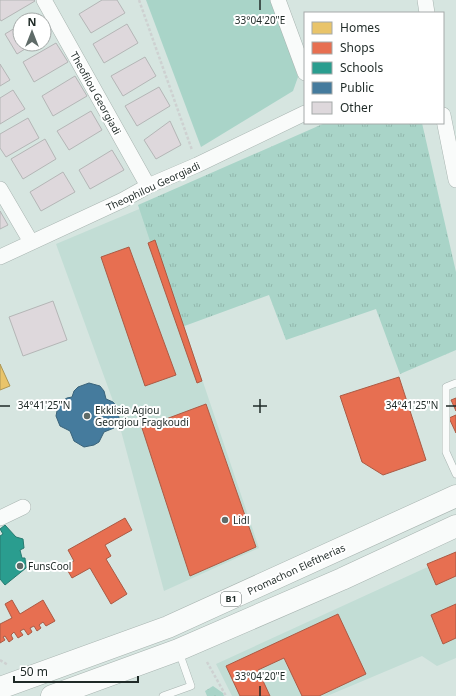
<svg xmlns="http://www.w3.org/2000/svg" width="456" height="696" viewBox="0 0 456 696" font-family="'Noto Sans',sans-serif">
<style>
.built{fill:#c2ddd5}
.grass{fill:url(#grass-tufts)}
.forest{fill:url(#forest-crowns)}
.park{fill:#a9d4c8}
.homes{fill:#e9c46a;stroke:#ac9656}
.shops{fill:#e76f51;stroke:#ab5a44}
.schools{fill:#2a9d8f;stroke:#277a70}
.public{fill:#457b9d;stroke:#3a637a}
.building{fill:#ded8dc;stroke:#b4b6b6}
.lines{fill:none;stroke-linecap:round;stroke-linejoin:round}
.service-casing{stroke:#a8b4b0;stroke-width:8}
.minor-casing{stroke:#a8b4b0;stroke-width:16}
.primary-casing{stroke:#a8b4b0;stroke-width:23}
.path{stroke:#ced1d1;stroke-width:2.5;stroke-dasharray:3 2;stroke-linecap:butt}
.service{stroke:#f9fbfa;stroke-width:7}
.minor{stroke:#f9fbfa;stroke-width:15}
.primary{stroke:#f9fbfa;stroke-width:22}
.ticks{fill:none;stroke:#1f2a27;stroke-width:1.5}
.poi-dot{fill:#5f6b68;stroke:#fff;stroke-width:1.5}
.labels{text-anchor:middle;stroke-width:4;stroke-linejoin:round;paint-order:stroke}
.shield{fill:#fff;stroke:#626a68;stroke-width:1}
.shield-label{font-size:9px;font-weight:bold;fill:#1f2a27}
.street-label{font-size:10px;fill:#1f2a27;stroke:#fff}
.poi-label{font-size:10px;fill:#1f2a27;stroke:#fff;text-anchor:start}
.ticks-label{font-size:10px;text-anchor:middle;fill:#1f2a27;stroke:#fff;stroke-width:4;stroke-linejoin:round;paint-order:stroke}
</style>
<defs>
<pattern id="grass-tufts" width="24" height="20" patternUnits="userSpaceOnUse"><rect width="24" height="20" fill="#a9d4c8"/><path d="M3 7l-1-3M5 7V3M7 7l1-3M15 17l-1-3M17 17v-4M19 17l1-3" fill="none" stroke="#91b6ac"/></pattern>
<pattern id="forest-crowns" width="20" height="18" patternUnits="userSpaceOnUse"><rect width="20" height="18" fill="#a9d4c8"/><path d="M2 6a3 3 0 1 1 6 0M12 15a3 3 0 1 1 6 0" fill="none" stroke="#91b6ac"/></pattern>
</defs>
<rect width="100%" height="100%" fill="#d6e5e0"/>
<!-- built -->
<g class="built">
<polygon points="144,207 259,548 164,591 113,401 56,244"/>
<polygon points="456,554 456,658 437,666 422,656 327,696 232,696 216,664"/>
</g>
<!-- grass -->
<polygon class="grass" points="325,123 422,123 456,272 456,350 400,374 376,309 286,340 269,295 179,328 138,205"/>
<!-- forest -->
<polygon class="forest" points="213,686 223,693 224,696 207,696 205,691"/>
<!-- park -->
<polygon class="park" points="146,0 272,0 298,77 293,91 201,147"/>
<!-- homes -->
<polygon class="homes" points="0,364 10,386 0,390"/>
<!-- shops -->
<g class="shops">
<polygon points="155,240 202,381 197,383 148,243"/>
<polygon points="129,247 176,375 145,386 101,257"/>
<polygon points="399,377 426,460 383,475 362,462 340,396"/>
<polygon points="456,398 456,411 451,400"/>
<polygon points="206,404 256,547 190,576 142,428"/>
<polygon points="456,415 456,433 449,418"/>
<polygon points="125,518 132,530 105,545 111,556 106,559 127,594 111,604 90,568 72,578 65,566 74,561 68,550"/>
<polygon points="456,552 456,576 436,585 427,564"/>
<polygon points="12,600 20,614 43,600 55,621 46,626 43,622 39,625 41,628 37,631 34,626 30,628 32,632 28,635 24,629 20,631 23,635 18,638 14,632 11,635 13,639 9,642 5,636 3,637 5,640 0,643 0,624 12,618 5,604"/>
<polygon points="456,604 456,638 443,644 431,615"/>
<polygon points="338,614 366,674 319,696 302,696 284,658 258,670 270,696 240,696 226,666"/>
</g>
<!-- schools -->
<polygon class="schools" points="5,525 16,537 23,539 24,548 20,550 22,558 25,558 26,568 5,585 0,579 0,536 3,534 0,529"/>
<!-- public -->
<polygon class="public" points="89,383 100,386 104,391 106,399 113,402 117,407 119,418 117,424 114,428 104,432 99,442 94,445 84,447 74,441 70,431 60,426 56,416 58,406 62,401 67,398 72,397 74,391 78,387"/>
<!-- building -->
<g class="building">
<polygon points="0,0 34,0 35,1 1,21 0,19"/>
<polygon points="102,0 117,0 125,13 91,33 79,14"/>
<polygon points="39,14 42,20 29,20"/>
<polygon points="44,23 50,34 44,38"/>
<polygon points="127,24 138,43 104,63 93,44"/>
<polygon points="20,25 20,44 33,44 17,54 5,34"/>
<polygon points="56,43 68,62 34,82 23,62"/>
<polygon points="145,57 156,76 123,96 111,76"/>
<polygon points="0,64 10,80 0,86"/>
<polygon points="75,76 87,96 53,116 42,96"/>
<polygon points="159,87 170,106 137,126 125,106"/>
<polygon points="13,90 25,109 0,124 0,98"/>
<polygon points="91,111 102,130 69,150 57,131"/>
<polygon points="28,118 39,138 6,157 0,148 0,134"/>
<polygon points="170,121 181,145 156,159 144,140"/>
<polygon points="45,139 56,159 23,179 11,159"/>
<polygon points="112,150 124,170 90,189 79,170"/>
<polygon points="63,172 75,192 41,211 30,192"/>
<polygon points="0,211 8,225 0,229"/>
<polygon points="53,301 67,340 23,356 9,317"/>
</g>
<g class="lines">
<defs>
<g id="service">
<polyline points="456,383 446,387 446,452 456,474"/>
<polyline points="163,696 191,686 179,652"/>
</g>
<g id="minor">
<polyline points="44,0 148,186"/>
<polyline points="278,0 305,73"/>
<polyline points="425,0 427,13"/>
<polyline points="443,115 456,180"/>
<polyline points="0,189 31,242"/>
<polyline points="0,257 123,200 148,186 197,165 305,113"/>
<polyline points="0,518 23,507"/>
</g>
<g id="primary">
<polyline points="0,688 168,627 456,496"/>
<polyline points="52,696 178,650 342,579 456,526"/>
</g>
</defs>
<!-- service casing -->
<use href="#service" class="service-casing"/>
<!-- minor casing -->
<use href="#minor" class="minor-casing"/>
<!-- primary casing -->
<use href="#primary" class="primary-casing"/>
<!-- path -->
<g class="path">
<polyline points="139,0 192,150"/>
<polyline points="0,660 8,665"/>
<polyline points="207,662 226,696"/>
</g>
<!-- service -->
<use href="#service" class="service"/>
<!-- minor -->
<use href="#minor" class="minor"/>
<!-- primary -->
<use href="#primary" class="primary"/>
</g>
<!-- ticks -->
<path class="ticks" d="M260 0V10M260 399V413M0 406H10M253 406H267M446 406H456M260 686V696"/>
<!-- markers -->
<g class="poi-dot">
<circle cx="87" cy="416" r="4"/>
<circle cx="225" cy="520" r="4"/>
<circle cx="20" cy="566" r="4"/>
</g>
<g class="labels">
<!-- shield labels -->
<rect class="shield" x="221" y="592" width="20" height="14" rx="3"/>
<g class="shield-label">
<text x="231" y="602">B1</text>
</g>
<!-- street labels -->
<g class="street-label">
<text transform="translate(96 93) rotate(61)" y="4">Theofilou Georgiadi</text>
<text transform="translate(153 186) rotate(-25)" y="4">Theophilou Georgiadi</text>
<text transform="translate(296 569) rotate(-25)" y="4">Promachon Eleftherias</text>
</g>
<!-- poi labels -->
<g class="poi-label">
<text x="95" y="414">Ekklisia Agiou<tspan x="95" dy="12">Georgiou Fragkoudi</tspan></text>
<text x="233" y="524">Lidl</text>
<text x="28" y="570">FunsCool</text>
</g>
</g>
<g class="ticks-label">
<text x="260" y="24">33°04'20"E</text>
<text x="44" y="409">34°41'25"N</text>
<text x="412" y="409">34°41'25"N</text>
<text x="260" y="680">33°04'20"E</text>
</g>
<!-- legend -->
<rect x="304" y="12" width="140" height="112" fill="#ffffff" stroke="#a5aaa9"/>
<rect x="312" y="22" width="20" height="12" fill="#e9c46a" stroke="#a5aaa9"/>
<text x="340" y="32" font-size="12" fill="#1f2a27">Homes</text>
<rect x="312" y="42" width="20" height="12" fill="#e76f51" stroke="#a5aaa9"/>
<text x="340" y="52" font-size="12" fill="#1f2a27">Shops</text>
<rect x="312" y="62" width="20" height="12" fill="#2a9d8f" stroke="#a5aaa9"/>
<text x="340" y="72" font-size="12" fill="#1f2a27">Schools</text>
<rect x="312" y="82" width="20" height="12" fill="#457b9d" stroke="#a5aaa9"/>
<text x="340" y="92" font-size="12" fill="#1f2a27">Public</text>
<rect x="312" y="102" width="20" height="12" fill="#ded8dc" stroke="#a5aaa9"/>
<text x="340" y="112" font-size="12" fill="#1f2a27">Other</text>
<!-- north arrow -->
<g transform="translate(32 32)"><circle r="19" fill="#ffffff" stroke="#a5aaa9"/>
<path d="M0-3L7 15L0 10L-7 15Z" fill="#5f6b68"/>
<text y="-6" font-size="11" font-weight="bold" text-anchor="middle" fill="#1f2a27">N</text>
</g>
<!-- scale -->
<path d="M14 676v6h124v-6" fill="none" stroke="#1f2a27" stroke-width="2"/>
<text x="20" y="676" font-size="12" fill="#1f2a27" stroke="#ffffff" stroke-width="3" paint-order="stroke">50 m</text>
</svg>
